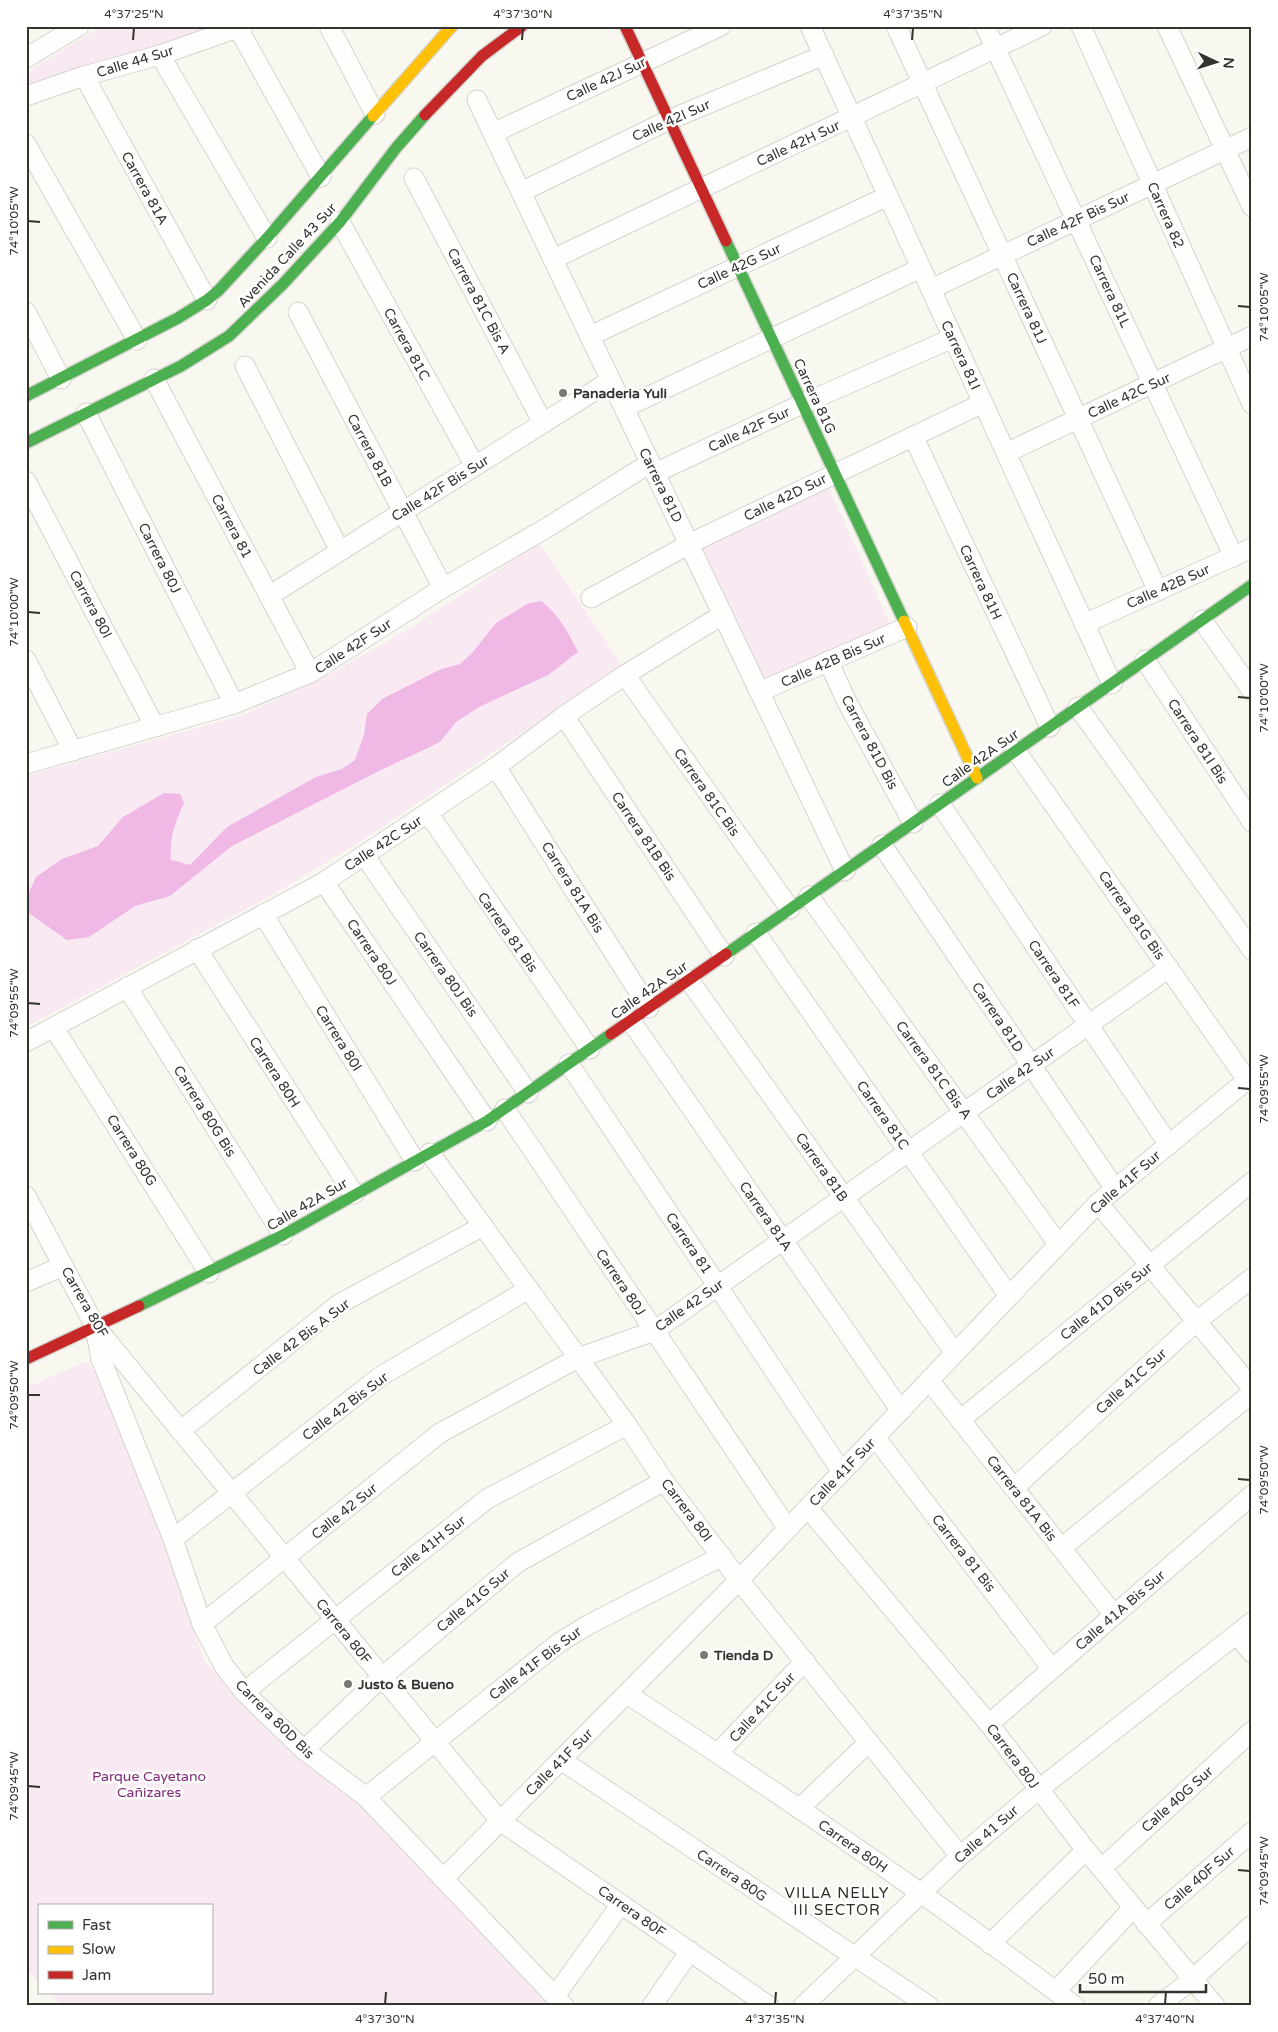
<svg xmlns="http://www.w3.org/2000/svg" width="1278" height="2032" viewBox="0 0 1278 2032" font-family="'Varela Round',sans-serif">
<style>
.green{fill:#f9e9f2}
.water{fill:#efb8e5}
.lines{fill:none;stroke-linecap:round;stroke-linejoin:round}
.street-casing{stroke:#d4d4ce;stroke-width:21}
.fast-casing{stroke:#d4d4ce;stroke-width:14}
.slow-casing{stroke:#d4d4ce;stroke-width:14}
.jam-casing{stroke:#d4d4ce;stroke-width:14}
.street{stroke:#fefefd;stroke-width:19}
.fast{stroke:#4caf50;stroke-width:11}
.slow{stroke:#ffc107;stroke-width:11}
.jam{stroke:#c62828;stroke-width:11}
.ticks{fill:none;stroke:#34332e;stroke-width:2}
.poi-dot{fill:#797872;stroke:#fff;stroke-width:2}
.labels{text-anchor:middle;stroke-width:5;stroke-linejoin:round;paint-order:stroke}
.street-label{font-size:14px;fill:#34332e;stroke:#fff}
.poi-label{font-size:14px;font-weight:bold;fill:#34332e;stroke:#fff;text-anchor:start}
.park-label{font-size:14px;fill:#82297a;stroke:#fff}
.neighbourhood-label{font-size:15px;letter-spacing:1px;fill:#302e24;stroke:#fff}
.neatline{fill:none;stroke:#34332e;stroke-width:2}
.ticks-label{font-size:12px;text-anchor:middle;fill:#34332e}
</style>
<rect width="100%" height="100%" fill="#f8f7f0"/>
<!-- green -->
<g class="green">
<polygon points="102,26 243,26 26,96 26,73"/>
<polygon points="828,486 891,626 764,684 701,544"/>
<polygon points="539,543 622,665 369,836 274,894 26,1027 26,776 246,714 328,675 409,629"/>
<polygon points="87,1361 102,1381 159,1512 184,1603 204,1660 234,1696 383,1824 549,2006 61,2006 49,1993 211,1993 211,1906 39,1906 39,1982 26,1968 26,1388"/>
</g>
<!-- water -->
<path class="water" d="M541 601C559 615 568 632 578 652L548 675 479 707 456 722 440 742 379 771 232 846 170 896 135 906 89 937 67 940 26 911V899L36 877 62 859 98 846 123 817 164 793 180 794 184 803C175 822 169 839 171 860L190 865 227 827 316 777 342 769 355 760 364 735 367 714 382 699 439 670 460 664 473 652 496 623 527 604Z"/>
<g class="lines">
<defs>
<g id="street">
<polyline points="329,26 375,114"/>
<polyline points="810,26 1112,684"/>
<polyline points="896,26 1158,591"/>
<polyline points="985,26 1234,557"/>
<polyline points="1081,26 1252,404"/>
<polyline points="1167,26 1252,207"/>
<polyline points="238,28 321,177"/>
<polyline points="160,55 267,238"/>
<polyline points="26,58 79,26"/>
<polyline points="84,76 207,300"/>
<polyline points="26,96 84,76 160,55 243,26"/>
<polyline points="477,100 845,871"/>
<polyline points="493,133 721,26"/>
<polyline points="26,144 137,340"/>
<polyline points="414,178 543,423"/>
<polyline points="521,192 669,120 824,55"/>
<polyline points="340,222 475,466"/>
<polyline points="553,259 1042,26"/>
<polyline points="931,289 1252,137"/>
<polyline points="26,312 61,379"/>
<polyline points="298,312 443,588"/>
<polyline points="590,336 888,196"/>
<polyline points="245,366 340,551"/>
<polyline points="154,379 310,673"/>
<polyline points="624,408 921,268"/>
<polyline points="86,413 234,704"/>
<polyline points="913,436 1050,727"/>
<polyline points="1006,453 1252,336"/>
<polyline points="655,473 802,404 953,338"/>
<polyline points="26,481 155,727"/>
<polyline points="269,596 610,381"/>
<polyline points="591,598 695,541 983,403"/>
<polyline points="1202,620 1252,691"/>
<polyline points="1084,624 1252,548"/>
<polyline points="26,660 73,751"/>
<polyline points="1145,660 1252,822"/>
<polyline points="828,661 848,704 913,823"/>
<polyline points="625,675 790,909"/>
<polyline points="759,692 907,627"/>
<polyline points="1078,707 1252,950"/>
<polyline points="564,716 724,956"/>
<polyline points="1016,751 1247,1080"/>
<polyline points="26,764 234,704 310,673 443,588 548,527 650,463"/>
<polyline points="496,767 649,1008"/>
<polyline points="940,804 1169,1145"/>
<polyline points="428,813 590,1049"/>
<polyline points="882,845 1115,1189"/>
<polyline points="364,855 528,1093"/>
<polyline points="324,882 487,1121"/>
<polyline points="809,896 1058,1244"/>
<polyline points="263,914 415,1161"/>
<polyline points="756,933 1009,1296"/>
<polyline points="197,949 354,1194"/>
<polyline points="689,980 955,1353"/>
<polyline points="127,987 283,1235"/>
<polyline points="631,1021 901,1411"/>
<polyline points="54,1028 209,1273"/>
<polyline points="26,1042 324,882 496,767 564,716 625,675 722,615"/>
<polyline points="569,1064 842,1472"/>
<polyline points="505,1109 788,1529"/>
<polyline points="430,1153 627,1425 664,1481 739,1580 960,1856"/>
<polyline points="26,1196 95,1326 500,1821 769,2006"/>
<polyline points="1098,1203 1252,1388"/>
<polyline points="26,1282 63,1266"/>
<polyline points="95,1328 101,1359 173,1539 202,1624 224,1666 244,1692 304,1750 366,1797 564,2006"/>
<polyline points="929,1380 1114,1615"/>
<polyline points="960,1420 1252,1182"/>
<polyline points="180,1431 339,1304 483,1226"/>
<polyline points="875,1437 1052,1669"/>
<polyline points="1014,1488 1197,1321 1252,1278"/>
<polyline points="808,1508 989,1724 1086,1850 1215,2006"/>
<polyline points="173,1539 381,1376 529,1289"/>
<polyline points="1061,1548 1252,1393"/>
<polyline points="202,1624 440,1433 578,1358 654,1331 1169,968"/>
<polyline points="1237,1635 1252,1653"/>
<polyline points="244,1692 487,1499 627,1425"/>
<path d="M627 1694C779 1793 930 1896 1075 2006"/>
<polyline points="989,1724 1252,1495"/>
<polyline points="304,1750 382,1677 517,1563 664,1481"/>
<polyline points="718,1753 805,1661"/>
<polyline points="561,1760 929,2006"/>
<polyline points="366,1797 560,1642 588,1625 722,1556"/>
<polyline points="799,1809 869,1742"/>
<polyline points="1102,1868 1252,1731"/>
<polyline points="443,1879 739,1580 1098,1203 1252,1076"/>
<polyline points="1146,1924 1252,1832"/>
<polyline points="990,1944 1086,1850"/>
<polyline points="1056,1991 1133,1908"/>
<polyline points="555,1996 621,1904"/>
<polyline points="652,2006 690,1951"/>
<polyline points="803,2006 960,1856 1038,1790 1252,1622"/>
<polyline points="1158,2006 1193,1979 1252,1925"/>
</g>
<g id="fast">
<polyline points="726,241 904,621"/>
<polyline points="26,396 178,318 207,300 219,290 267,238 373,116"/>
<polyline points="26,443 181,366 229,336 283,284 340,222 396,148 425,115"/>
<polyline points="726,954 1252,585"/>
<polyline points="139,1306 283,1235 487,1121 611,1034"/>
</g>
<g id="slow">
<polyline points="373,116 452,26"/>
<polyline points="904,621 977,778"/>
</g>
<g id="jam">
<polyline points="625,26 726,241"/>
<polyline points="425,115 482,56 522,26"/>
<polyline points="611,1034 726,954"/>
<polyline points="26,1359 139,1306"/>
</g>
</defs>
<!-- street casing -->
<use href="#street" class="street-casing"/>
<!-- fast casing -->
<use href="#fast" class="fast-casing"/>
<!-- slow casing -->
<use href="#slow" class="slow-casing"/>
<!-- jam casing -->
<use href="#jam" class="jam-casing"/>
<!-- street -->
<use href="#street" class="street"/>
<!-- fast -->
<use href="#fast" class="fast"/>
<!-- slow -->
<use href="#slow" class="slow"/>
<!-- jam -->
<use href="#jam" class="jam"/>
</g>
<!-- ticks -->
<path class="ticks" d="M133 40 134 28M522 40 523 28M912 40 913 28M28 221 40 222M1238 306 1250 307M28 612 40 613M1238 697 1250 698M28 1003 40 1004M1238 1088 1250 1089M28 1395H40M1238 1479 1250 1480M28 1786 40 1787M1238 1870 1250 1871M385 2004 386 1992M775 2004 776 1992M1165 2004 1166 1992"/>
<!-- markers -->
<g class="poi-dot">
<circle cx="563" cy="393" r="5"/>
<circle cx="704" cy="1655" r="5"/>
<circle cx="348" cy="1684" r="5"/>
</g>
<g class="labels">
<!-- street labels -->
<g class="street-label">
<text transform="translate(135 61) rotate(-17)" y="5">Calle 44 Sur</text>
<text transform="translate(606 79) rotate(-25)" y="5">Calle 42J Sur</text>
<text transform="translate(671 120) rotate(-24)" y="5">Calle 42I Sur</text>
<text transform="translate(798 143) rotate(-25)" y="5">Calle 42H Sur</text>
<text transform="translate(145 188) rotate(61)" y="5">Carrera 81A</text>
<text transform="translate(1166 215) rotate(66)" y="5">Carrera 82</text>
<text transform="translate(1078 219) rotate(-25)" y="5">Calle 42F Bis Sur</text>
<text transform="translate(287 255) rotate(-47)" y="5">Avenida Calle 43 Sur</text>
<text transform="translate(739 266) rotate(-25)" y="5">Calle 42G Sur</text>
<text transform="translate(1110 291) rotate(65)" y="5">Carrera 81L</text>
<text transform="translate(479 301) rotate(62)" y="5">Carrera 81C Bis A</text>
<text transform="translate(1027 308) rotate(65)" y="5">Carrera 81J</text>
<text transform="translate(407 344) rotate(61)" y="5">Carrera 81C</text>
<text transform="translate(961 355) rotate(65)" y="5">Carrera 81I</text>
<text transform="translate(1129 395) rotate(-25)" y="5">Calle 42C Sur</text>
<text transform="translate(815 396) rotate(65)" y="5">Carrera 81G</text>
<text transform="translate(749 429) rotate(-25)" y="5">Calle 42F Sur</text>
<text transform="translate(370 450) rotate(62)" y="5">Carrera 81B</text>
<text transform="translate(661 485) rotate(64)" y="5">Carrera 81D</text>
<text transform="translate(440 488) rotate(-32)" y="5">Calle 42F Bis Sur</text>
<text transform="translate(785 497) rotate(-26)" y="5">Calle 42D Sur</text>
<text transform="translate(232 526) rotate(62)" y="5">Carrera 81</text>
<text transform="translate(160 558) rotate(63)" y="5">Carrera 80J</text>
<text transform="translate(981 582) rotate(65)" y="5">Carrera 81H</text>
<text transform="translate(1168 586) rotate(-24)" y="5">Calle 42B Sur</text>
<text transform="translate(91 604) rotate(62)" y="5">Carrera 80I</text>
<text transform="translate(353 646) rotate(-33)" y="5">Calle 42F Sur</text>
<text transform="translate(833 660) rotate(-24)" y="5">Calle 42B Bis Sur</text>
<text transform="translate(1198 741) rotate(57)" y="5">Carrera 81I Bis</text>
<text transform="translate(870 742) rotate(62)" y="5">Carrera 81D Bis</text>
<text transform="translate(980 758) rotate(-35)" y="5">Calle 42A Sur</text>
<text transform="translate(707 792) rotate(55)" y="5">Carrera 81C Bis</text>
<text transform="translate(644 836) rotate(56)" y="5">Carrera 81B Bis</text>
<text transform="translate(383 843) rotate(-33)" y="5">Calle 42C Sur</text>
<text transform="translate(573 887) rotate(58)" y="5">Carrera 81A Bis</text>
<text transform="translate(1132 915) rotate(55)" y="5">Carrera 81G Bis</text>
<text transform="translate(508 932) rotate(55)" y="5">Carrera 81 Bis</text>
<text transform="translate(372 952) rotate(56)" y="5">Carrera 80J</text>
<text transform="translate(446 974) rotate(55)" y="5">Carrera 80J Bis</text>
<text transform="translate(1054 974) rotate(56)" y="5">Carrera 81F</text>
<text transform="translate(649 990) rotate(-35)" y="5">Calle 42A Sur</text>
<text transform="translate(998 1017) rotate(56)" y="5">Carrera 81D</text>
<text transform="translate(339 1038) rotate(58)" y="5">Carrera 80I</text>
<text transform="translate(934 1070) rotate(54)" y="5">Carrera 81C Bis A</text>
<text transform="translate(275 1072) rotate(57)" y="5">Carrera 80H</text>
<text transform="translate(1020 1073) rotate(-35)" y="5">Calle 42 Sur</text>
<text transform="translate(205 1111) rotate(58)" y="5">Carrera 80G Bis</text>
<text transform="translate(883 1115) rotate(55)" y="5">Carrera 81C</text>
<text transform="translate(132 1150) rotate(58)" y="5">Carrera 80G</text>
<text transform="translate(822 1167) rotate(55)" y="5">Carrera 81B</text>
<text transform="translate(1125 1182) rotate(-41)" y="5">Calle 41F Sur</text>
<text transform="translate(307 1204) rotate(-30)" y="5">Calle 42A Sur</text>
<text transform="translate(766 1216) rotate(55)" y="5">Carrera 81A</text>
<text transform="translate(689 1243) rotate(56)" y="5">Carrera 81</text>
<text transform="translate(621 1282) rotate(56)" y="5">Carrera 80J</text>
<text transform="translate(1106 1301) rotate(-39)" y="5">Calle 41D Bis Sur</text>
<text transform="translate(85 1302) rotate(60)" y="5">Carrera 80F</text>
<text transform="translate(689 1305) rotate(-35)" y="5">Calle 42 Sur</text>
<text transform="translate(301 1337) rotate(-37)" y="5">Calle 42 Bis A Sur</text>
<text transform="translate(1131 1381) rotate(-42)" y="5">Calle 41C Sur</text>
<text transform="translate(345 1406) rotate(-37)" y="5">Calle 42 Bis Sur</text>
<text transform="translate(842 1472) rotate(-46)" y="5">Calle 41F Sur</text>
<text transform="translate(1022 1498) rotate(52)" y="5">Carrera 81A Bis</text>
<text transform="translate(687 1510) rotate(53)" y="5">Carrera 80I</text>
<text transform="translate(344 1511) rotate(-39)" y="5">Calle 42 Sur</text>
<text transform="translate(428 1546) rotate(-38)" y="5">Calle 41H Sur</text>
<text transform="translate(964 1553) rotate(52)" y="5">Carrera 81 Bis</text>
<text transform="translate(473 1600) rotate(-40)" y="5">Calle 41G Sur</text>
<text transform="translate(1120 1610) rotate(-41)" y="5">Calle 41A Bis Sur</text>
<text transform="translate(344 1631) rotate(51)" y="5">Carrera 80F</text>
<text transform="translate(535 1663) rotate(-37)" y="5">Calle 41F Bis Sur</text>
<text transform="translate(762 1707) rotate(-47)" y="5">Calle 41C Sur</text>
<text transform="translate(275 1719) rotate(45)" y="5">Carrera 80D Bis</text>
<text transform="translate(1013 1756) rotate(53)" y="5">Carrera 80J</text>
<text transform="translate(559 1762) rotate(-45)" y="5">Calle 41F Sur</text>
<text transform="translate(1177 1799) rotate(-42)" y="5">Calle 40G Sur</text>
<text transform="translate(986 1834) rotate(-41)" y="5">Calle 41 Sur</text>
<text transform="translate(853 1846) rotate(35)" y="5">Carrera 80H</text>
<text transform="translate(732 1875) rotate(34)" y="5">Carrera 80G</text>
<text transform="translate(1199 1878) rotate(-41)" y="5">Calle 40F Sur</text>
<text transform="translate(632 1911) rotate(35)" y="5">Carrera 80F</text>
</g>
<!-- poi labels -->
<g class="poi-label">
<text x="573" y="398">Panaderia Yuli</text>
<text x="714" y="1660">Tienda D</text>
<text x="358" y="1689">Justo &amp; Bueno</text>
</g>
<!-- park labels -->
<g class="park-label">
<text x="149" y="1781">Parque Cayetano<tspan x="149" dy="16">Cañizares</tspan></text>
</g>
<!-- neighbourhood labels -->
<g class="neighbourhood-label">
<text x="837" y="1898">VILLA NELLY<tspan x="837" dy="17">III SECTOR</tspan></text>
</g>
</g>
<!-- border -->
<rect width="1278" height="2032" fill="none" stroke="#ffffff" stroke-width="55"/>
<!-- legend -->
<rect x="38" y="1904" width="175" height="90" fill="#ffffff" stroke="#aeadab"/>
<rect x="48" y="1921" width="25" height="8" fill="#4caf50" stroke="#aeadab"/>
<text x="82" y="1930" font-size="15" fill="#34332e">Fast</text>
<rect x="48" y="1946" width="25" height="8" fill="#ffc107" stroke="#aeadab"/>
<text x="82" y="1954" font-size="15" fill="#34332e">Slow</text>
<rect x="48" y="1971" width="25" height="8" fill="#c62828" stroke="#aeadab"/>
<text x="82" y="1980" font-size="15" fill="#34332e">Jam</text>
<!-- north arrow -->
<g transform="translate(1216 62) rotate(94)" stroke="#ffffff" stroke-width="4" paint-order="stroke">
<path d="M0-4L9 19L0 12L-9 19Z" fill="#34332e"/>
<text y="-8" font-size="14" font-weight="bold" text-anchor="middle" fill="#34332e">N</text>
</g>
<!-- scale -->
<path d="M1080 1984v8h126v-8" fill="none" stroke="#34332e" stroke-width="2.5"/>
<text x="1088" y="1984" font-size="15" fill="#34332e" stroke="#ffffff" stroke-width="4" paint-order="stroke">50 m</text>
<rect x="28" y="28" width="1222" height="1976" class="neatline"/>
<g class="ticks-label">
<text x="134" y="18">4°37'25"N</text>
<text x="523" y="18">4°37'30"N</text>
<text x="913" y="18">4°37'35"N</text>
<text transform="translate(14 221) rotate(-90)" y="4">74°10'05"W</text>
<text transform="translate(1264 307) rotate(-90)" y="4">74°10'05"W</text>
<text transform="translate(14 612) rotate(-90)" y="4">74°10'00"W</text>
<text transform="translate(1264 698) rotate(-90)" y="4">74°10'00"W</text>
<text transform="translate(14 1003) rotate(-90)" y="4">74°09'55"W</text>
<text transform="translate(1264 1089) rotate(-90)" y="4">74°09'55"W</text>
<text transform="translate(14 1395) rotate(-90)" y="4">74°09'50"W</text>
<text transform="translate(1264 1480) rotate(-90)" y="4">74°09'50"W</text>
<text transform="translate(14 1786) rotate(-90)" y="4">74°09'45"W</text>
<text transform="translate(1264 1871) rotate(-90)" y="4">74°09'45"W</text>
<text x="385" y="2023">4°37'30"N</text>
<text x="775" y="2023">4°37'35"N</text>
<text x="1165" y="2023">4°37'40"N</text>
</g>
</svg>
